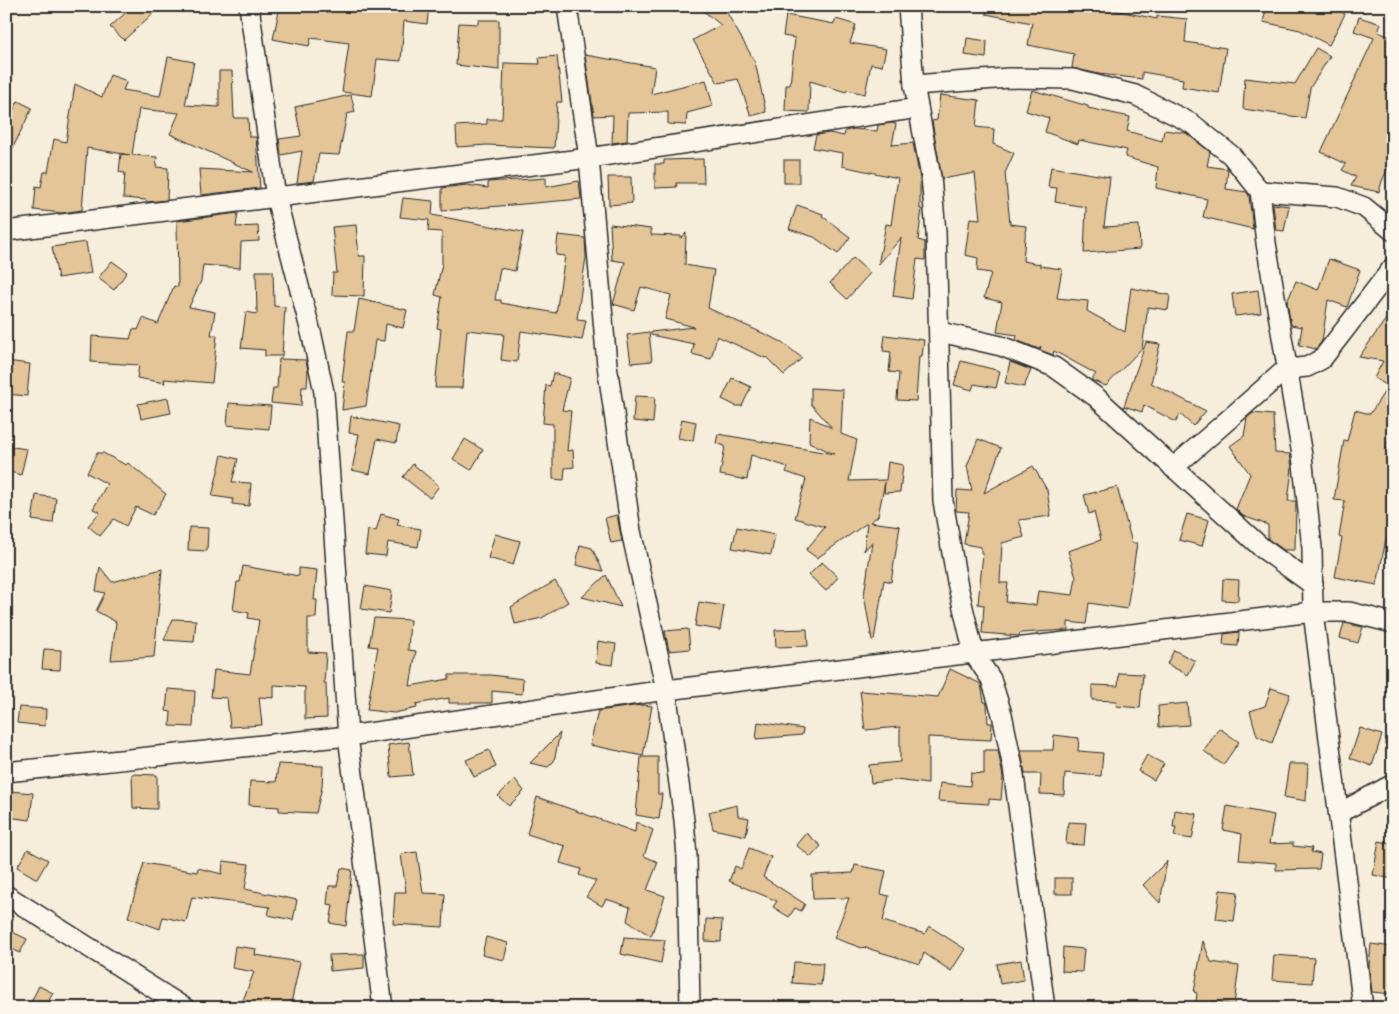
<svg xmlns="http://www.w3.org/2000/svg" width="1399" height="1014" viewBox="0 0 1399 1014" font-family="'Comic Neue',sans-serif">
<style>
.building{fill:#e4c597;stroke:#2b2b2b}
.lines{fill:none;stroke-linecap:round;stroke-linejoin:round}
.minor-casing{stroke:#2b2b2b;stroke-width:22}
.minor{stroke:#fbf7ec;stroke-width:19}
</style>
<rect width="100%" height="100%" fill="#f6eddb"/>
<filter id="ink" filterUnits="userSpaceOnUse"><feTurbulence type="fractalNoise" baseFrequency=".02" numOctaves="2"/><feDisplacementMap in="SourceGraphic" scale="10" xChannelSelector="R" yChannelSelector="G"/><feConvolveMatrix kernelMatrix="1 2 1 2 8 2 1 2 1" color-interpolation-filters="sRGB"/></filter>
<g filter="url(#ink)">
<!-- building -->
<g class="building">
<polygon points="133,6 161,6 124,40 110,27"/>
<polygon points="280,6 429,6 427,24 404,21 401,61 377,59 372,96 342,92 349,43 311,38 309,46 273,39"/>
<polygon points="697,6 723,6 755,62 766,112 751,116 738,79 718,83 693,40 721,25"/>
<polygon points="987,6 1109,6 1109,9 1157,19 1157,16 1187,19 1185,42 1226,48 1219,93 1182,87 1183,79 1142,72 1142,79 1099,74 1072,68 1074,54 1028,45 1032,23 986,14"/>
<polygon points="1267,6 1330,6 1345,14 1329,45 1300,30 1263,22"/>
<polygon points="786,15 834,24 836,19 856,25 850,43 886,49 882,66 871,64 865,94 847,90 846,92 810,81 809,112 785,111 786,85 790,85 795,38 783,36"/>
<polygon points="1359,17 1381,24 1378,32 1393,38 1393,158 1382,181 1379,192 1351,186 1356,177 1342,170 1346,164 1321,152 1374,38 1354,31"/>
<polygon points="478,20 499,20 499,70 456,65 459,23 478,24"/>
<polygon points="967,38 987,41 986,58 965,55"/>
<polygon points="1316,48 1330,56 1310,88 1305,118 1243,109 1245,78 1295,84"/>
<polygon points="585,55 655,67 651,94 706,80 713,106 687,113 686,125 668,124 668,112 628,113 627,141 612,143 613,115 594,116"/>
<polygon points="557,56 562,102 557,102 554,148 487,145 457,147 456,126 487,124 487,119 502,119 504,63 540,64 539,58"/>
<polygon points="168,57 194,62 185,105 219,107 219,71 232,71 234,118 248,118 249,137 256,137 260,188 201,195 199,169 253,172 170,134 179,113 139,109 132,155 157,157 156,167 168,168 167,200 147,202 146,200 123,198 125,173 119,172 121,154 130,155 87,148 82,210 62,213 34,210 36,186 41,187 44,172 48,172 54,139 66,142 75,84 102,97 110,75 127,81 123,90 160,96"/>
<polygon points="1032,90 1088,106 1088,108 1130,117 1127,131 1162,141 1164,130 1186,133 1210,152 1207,166 1228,169 1226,189 1247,192 1249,196 1253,229 1203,217 1207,199 1156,188 1158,167 1125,157 1127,150 1079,140 1078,144 1045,132 1049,118 1026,111"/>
<polygon points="351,95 355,112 347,114 339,155 319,154 314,181 297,183 302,151 281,155 279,139 301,136 295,107"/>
<polygon points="940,95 979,100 976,127 994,129 993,144 1014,153 1005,173 1010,224 1026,226 1023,261 1040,264 1040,266 1062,269 1057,298 1088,301 1087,311 1125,332 1131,288 1170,295 1168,310 1148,307 1142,348 1106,386 1091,380 1096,374 1054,351 1053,355 1040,350 1041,346 1039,349 1016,340 1017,335 997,332 1002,302 984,298 991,273 977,271 978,258 965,255 970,218 980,219 975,173 942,179 932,121 937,120"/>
<polygon points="18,101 32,108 6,162 6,126"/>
<polygon points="892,123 896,124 892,145 913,143 920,179 920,209 922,209 918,240 925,242 925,260 917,259 912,299 893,296 901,238 878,265 886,224 891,225 898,178 842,166 843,153 813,148 816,135 829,133 844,136 845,131 854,129 877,131 878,125"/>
<polygon points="703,159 704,183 676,183 677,187 655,188 655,164 664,164 664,160"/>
<rect x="784" y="160" width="15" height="23"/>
<polygon points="1051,167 1110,177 1104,227 1139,225 1140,249 1084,253 1086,207 1055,202 1057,188 1048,187"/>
<polygon points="608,177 631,177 632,203 609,205"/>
<polygon points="546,178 546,187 579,181 581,199 442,211 442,188 467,185 488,188 488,182"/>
<polygon points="403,198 433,201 432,215 523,232 515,271 500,268 495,300 501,300 501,303 556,313 565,256 556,255 558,235 585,238 586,257 577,319 586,320 582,340 521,331 517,362 501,360 504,334 467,330 462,388 435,388 441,329 437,328 442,297 435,295 442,264 442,232 428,231 429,220 400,217"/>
<polygon points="1273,204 1289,206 1284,231 1276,230"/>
<polygon points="797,205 823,214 822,216 850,237 838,254 814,237 789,229"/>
<polygon points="238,213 236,227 258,226 259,241 241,242 240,268 203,265 201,281 189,307 215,312 211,335 217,335 212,383 164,379 165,383 137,378 139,365 91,362 92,336 130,339 133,329 138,330 143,318 158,324 174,286 178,287 177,221"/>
<polygon points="610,224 651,229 651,235 681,236 681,238 686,233 685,265 714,270 708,308 782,342 802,358 784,375 766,357 765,358 717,336 711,359 692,354 694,344 651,335 651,332 694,327 665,319 671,295 641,287 634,310 613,304 625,262 612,260"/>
<polygon points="356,225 359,256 365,256 364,296 332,295 333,273 337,273 332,227"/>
<polygon points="86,242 91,273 58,278 52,247"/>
<polygon points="853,258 870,273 847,299 830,283"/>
<polygon points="1329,259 1360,270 1347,307 1328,300 1322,341 1316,349 1299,345 1302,327 1291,325 1287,302 1296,281 1318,290"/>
<polygon points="112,261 127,272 114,290 98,278"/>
<polygon points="256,271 273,271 274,306 285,307 282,356 265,356 265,350 241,348 246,312 257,314"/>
<polygon points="1258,290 1261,313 1235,316 1232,294"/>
<polygon points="359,299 407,310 403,328 386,324 384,341 375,340 366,406 342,410 345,382 342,382 348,331 354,331"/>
<polygon points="1393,309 1393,424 1386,448 1393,449 1391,503 1393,504 1393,540 1386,539 1377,585 1335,577 1342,538 1339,537 1345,501 1334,500 1344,440 1347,441 1355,410 1370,414 1388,386 1374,378 1383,361 1359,357"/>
<polygon points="649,332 652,361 631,363 627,335"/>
<polygon points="885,335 924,340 922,356 919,356 916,401 897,400 899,373 889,372 891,352 883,351"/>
<polygon points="1146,342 1160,344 1151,383 1206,411 1193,426 1180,414 1176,422 1144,405 1142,412 1124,406"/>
<polygon points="279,359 306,360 308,371 307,387 302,387 301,406 271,403 273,388 277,388"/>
<polygon points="6,361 30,364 27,396 6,394"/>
<polygon points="961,361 1000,371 996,388 974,384 972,390 954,385"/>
<polygon points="1010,362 1031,370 1024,387 1005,383"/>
<polygon points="553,373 570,378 562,410 571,411 567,451 573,450 574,467 565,468 564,480 553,479 553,424 543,423 546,385 550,386"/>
<polygon points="732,378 751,387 742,406 736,406 722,399"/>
<polygon points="811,388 843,390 841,434 857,440 849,481 886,480 888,462 903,465 900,492 884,493 885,482 878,516 870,522 900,526 891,582 884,580 874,640 872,640 864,595 872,542 864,551 867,523 817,558 806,550 825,527 795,518 806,479 786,472 788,467 751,455 747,480 720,475 725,446 716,443 718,434 834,454 809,442 810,417 832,428 811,404"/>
<polygon points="635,396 655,397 653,423 633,421"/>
<polygon points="168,398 171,413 141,419 138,404"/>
<polygon points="229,403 271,406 269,429 227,425"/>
<polygon points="1253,413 1273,415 1275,453 1290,454 1292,468 1288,501 1296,501 1295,550 1284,550 1268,539 1268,525 1243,516 1236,509 1250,474 1230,446 1244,436 1247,418"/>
<polygon points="351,416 399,426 396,443 377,439 370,474 352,470 359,434 349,433"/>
<polygon points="682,419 696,422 693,441 678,438"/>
<polygon points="465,439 483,450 471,470 453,459"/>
<polygon points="978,439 1001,448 984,493 1033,466 1047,490 1051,516 1019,520 1024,537 1002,543 1000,583 1008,583 1006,602 1036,605 1038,591 1073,595 1076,577 1068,551 1101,540 1094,512 1089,514 1084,495 1117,487 1132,543 1137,543 1127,609 1089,603 1086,624 1068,622 1068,630 1020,633 1019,636 982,633 984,605 978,604 983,553 981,553 981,547 964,544 969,512 956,511 957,490 972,491 967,466"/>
<polygon points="6,446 27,449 21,475 6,471"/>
<polygon points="97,453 103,453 126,465 128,463 166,494 153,515 136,507 126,526 114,519 100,536 88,526 100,512 93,509 107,484 87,473"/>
<polygon points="222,455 238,459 232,482 251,483 249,506 232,504 233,499 212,496"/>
<polygon points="413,464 439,486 430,498 403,477"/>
<polygon points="36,495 56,498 53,523 32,520"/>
<polygon points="381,514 399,519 397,525 421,529 418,547 388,542 386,556 365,554 368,530 376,531"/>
<polygon points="1187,514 1209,520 1202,546 1179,540"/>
<polygon points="617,515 622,541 611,543 605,518"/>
<polygon points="189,527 208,528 207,551 188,550"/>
<polygon points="737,527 775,535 771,555 732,548"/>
<polygon points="495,534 520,541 513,565 488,558"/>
<polygon points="580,545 592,548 603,571 576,565"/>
<polygon points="822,562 838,577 826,591 809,575"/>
<polygon points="243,566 299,576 299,568 317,570 314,600 317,600 316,618 308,618 308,652 326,653 324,683 326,683 327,718 305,719 305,687 274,685 274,698 259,697 262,725 230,727 227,698 211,697 214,670 250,674 259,620 248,618 249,613 233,610 237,582 240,582"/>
<polygon points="100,567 112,582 162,569 154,657 111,660 116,622 96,611 105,593 96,591"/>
<polygon points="606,575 621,607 582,597"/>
<polygon points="1223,579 1239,580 1238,601 1222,600"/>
<polygon points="555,581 568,602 542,618 515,624 511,607"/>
<polygon points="365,586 392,591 389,613 361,609"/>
<polygon points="699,602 724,606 720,630 695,626"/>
<polygon points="374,618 410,620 408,650 416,651 410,686 449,679 449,675 491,675 523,679 522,694 492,691 492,703 449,703 449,698 416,704 417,708 394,713 367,710 378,647 369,646"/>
<polygon points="173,619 196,620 194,642 164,640"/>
<polygon points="1344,623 1363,627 1358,643 1340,638"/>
<polygon points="688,629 690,649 669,651 665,631"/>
<polygon points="807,629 808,646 776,647 775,630"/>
<polygon points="1239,632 1238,646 1223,645 1224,634"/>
<polygon points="598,641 616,644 613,665 596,663"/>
<polygon points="44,649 61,650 60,670 42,669"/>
<polygon points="1174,650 1195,661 1188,675 1167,664"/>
<polygon points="950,669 981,684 984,702 986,702 987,705 988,723 992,723 991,740 928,737 928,784 896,780 871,783 869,765 900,762 900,727 865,730 860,691 938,697"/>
<polygon points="1119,673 1143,674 1140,708 1116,706 1117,701 1092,700 1092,685 1118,686"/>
<polygon points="1271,688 1290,694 1272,743 1257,736 1250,711 1265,706"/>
<polygon points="168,689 195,691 193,727 170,726 171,712 166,711"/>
<polygon points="1187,703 1189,725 1159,727 1158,706"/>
<polygon points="642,705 652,706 643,756 590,745 598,711"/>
<polygon points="19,707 46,709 45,726 17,723"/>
<polygon points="758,722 803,729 802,735 756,739"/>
<polygon points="1219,728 1239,742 1223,765 1204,751"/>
<polygon points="1360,728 1382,735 1372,766 1350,758"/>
<polygon points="560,733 554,761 548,767 530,763"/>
<polygon points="1054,735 1079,738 1078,751 1103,753 1101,776 1065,773 1064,795 1040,794 1041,774 1025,774 1021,750 1053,750"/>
<polygon points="409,742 413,775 391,777 388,745"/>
<polygon points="489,750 496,767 474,777 466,760"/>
<polygon points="984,750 998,750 1003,777 1001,800 989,799 989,804 938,801 940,783 970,786 971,773 984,774"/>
<polygon points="1147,755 1164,764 1154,780 1138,771"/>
<polygon points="641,757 658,757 658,794 662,794 659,819 636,815"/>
<polygon points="278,764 323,766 322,787 316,813 279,811 279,807 249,805 250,781 276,782"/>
<polygon points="1289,764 1308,764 1306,801 1284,797"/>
<polygon points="132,774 157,775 157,809 133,808"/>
<polygon points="515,779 524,791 509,806 498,796"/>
<polygon points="10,791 33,793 30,820 7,817"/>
<polygon points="537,797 635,832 636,822 653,830 644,856 658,862 647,890 665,896 651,936 627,921 630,907 606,899 602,906 586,897 596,881 579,875 581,869 560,863 565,846 527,834"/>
<polygon points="737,805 738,816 749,818 746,836 713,829 709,812"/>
<polygon points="1227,806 1274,815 1269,844 1293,843 1293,846 1312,848 1311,852 1321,854 1319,869 1276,870 1276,863 1239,860 1242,834 1223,830"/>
<polygon points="1175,810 1197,814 1192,839 1174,836 1176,827 1173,827"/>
<polygon points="1068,822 1086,823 1084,845 1066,844"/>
<polygon points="806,833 821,846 811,857 796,845"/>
<polygon points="1379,841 1393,844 1393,879 1373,875"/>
<polygon points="749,848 771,857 763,877 805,904 801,911 795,908 789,917 773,907 777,901 729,881 735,866 741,869"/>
<polygon points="28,849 48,860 37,879 17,867"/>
<polygon points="417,852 423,893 445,894 443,927 393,924 395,892 406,892 401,854"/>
<polygon points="223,861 249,864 245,889 297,900 293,920 268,915 270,907 192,897 186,922 163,917 160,929 128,917 144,863 197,872 198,868 222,874"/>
<polygon points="1167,861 1160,903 1143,885"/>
<polygon points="855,865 886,871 881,894 889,896 883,921 925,934 929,926 965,949 951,971 924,953 920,964 863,947 862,948 834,938 849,898 813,899 812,875 853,873"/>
<polygon points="341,868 352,870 346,926 330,923 333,905 327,904 329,886 337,886"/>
<rect x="1055" y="878" width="17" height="16"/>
<polygon points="1220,890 1238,892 1234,921 1216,919"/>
<polygon points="706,919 722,920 721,942 705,941"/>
<polygon points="6,929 27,939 20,953 6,946"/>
<polygon points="486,937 508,943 504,960 482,955"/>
<polygon points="624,937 665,940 661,963 621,954"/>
<polygon points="1203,941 1211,962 1239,966 1234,1005 1213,1001 1212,1005 1196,1002 1197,993 1194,992"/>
<polygon points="1371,944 1393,947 1393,994 1372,992 1369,966"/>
<polygon points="235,946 256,949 255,955 300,962 290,1008 240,1008 254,972 232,968"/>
<polygon points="1063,947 1084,949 1082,972 1062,971"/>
<polygon points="364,954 364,968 330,971 329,955"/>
<polygon points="1274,955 1314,958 1312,983 1272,980"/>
<polygon points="1021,960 1024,980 1000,984 997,964"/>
<polygon points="794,962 823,963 821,985 792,983"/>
<polygon points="39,986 53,993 45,1008 28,1008"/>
</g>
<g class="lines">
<defs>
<g id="minor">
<polyline points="249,6 276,198 312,336 324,392 348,736 383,1008"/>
<polyline points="567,6 589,158 607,365 631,531 666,690 684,820 687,857 690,1008"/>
<polyline points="908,6 914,85 931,177 936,232 943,501 957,582 974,654 991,679 1002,714 1013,768 1045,1008"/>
<polyline points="914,85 1009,78 1073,79 1135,95 1191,123 1231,155 1260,191 1266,243 1302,455 1312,548 1313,612 1363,1008"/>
<polyline points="1260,191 1337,197 1364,207 1393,231"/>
<polyline points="6,231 589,158 918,108"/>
<polyline points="940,332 1001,346 1054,367 1096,397 1262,548 1313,585"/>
<polyline points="1173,468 1286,369 1307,367 1322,359 1393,267"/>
<polyline points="6,772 348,736 666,690 1313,612 1349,612 1393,623"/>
<polyline points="1339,813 1393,784"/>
<polyline points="6,895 185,1008"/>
</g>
</defs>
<!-- minor casing -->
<use href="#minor" class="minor-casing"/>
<!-- minor -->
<use href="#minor" class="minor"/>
</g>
</g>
<!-- margin -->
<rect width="1399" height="1014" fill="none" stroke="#fbf7ec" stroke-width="25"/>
<rect x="12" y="12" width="1374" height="989" fill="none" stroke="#2b2b2b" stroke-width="2" filter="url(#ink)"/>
</svg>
